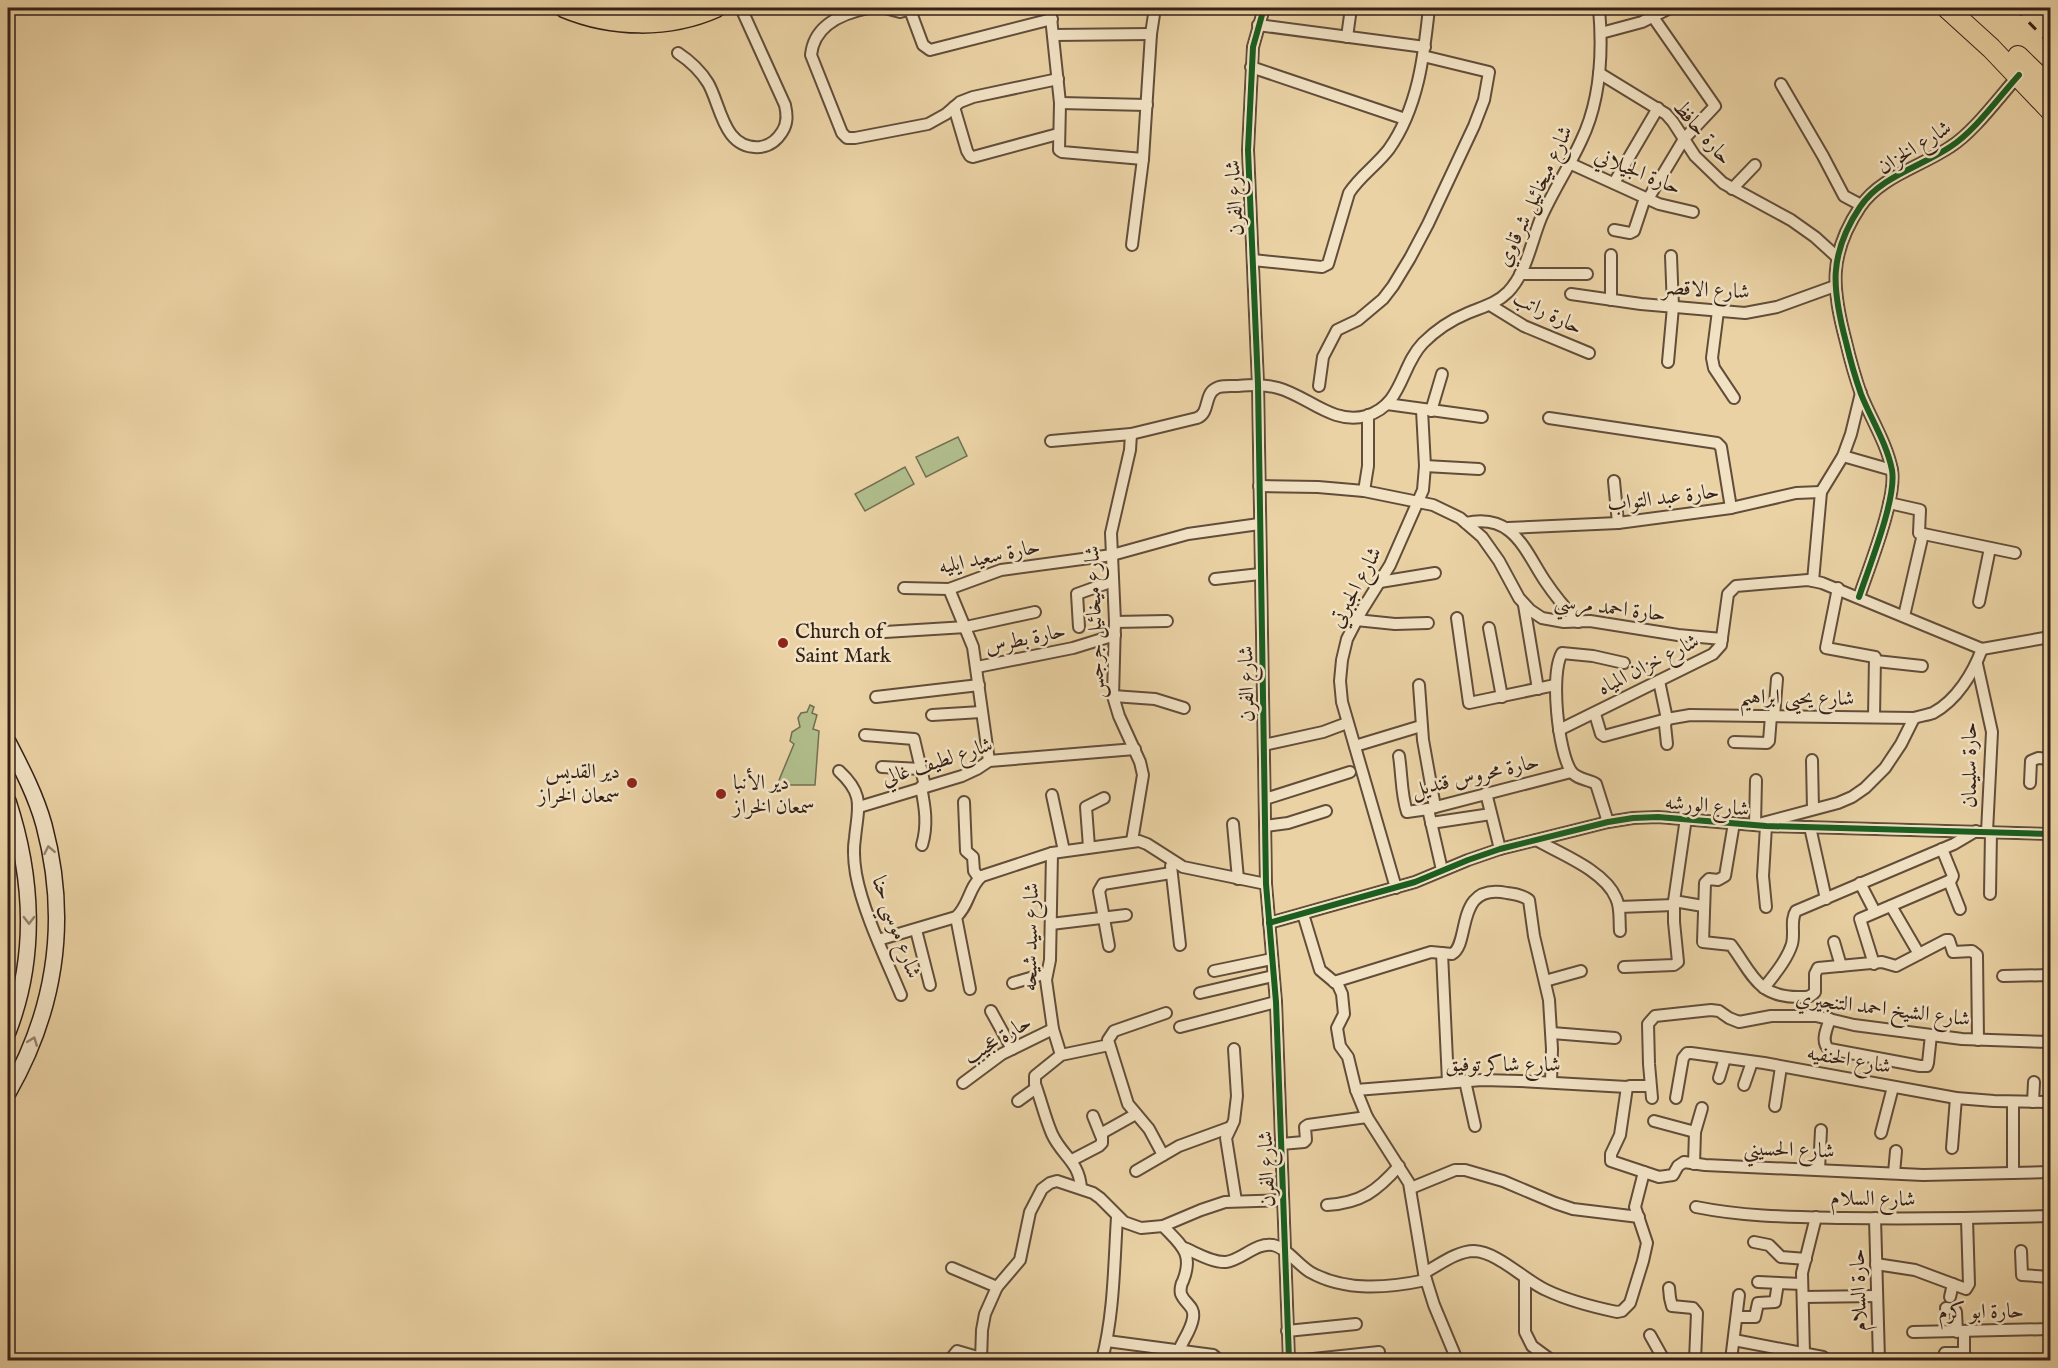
<svg xmlns="http://www.w3.org/2000/svg" width="2058" height="1368" viewBox="0 0 2058 1368" font-family="'IM FELL English',Amiri,serif">
<style>
.green{fill:#b0bd8b;stroke:#726f51;stroke-width:1.5}
.lines{fill:none;stroke-linecap:round;stroke-linejoin:round}
.street-casing{stroke:#624d3a;stroke-width:14}
.secondary-casing{stroke:#352117;stroke-width:18}
.primary-casing{stroke:#352117;stroke-width:21}
.highway-casing{stroke:#352117;stroke-width:22}
.street{stroke:#f1e2c4;stroke-width:10}
.secondary{stroke:#f1e2c4;stroke-width:15}
.primary{stroke:#ead2a4;stroke-width:18}
.highway{stroke:#ead2a4;stroke-width:20}
.rail{stroke:#352117;stroke-width:3;stroke-dasharray:10 10;stroke-linecap:butt}
.cycleway-casing{stroke:#f1e2c4;stroke-width:10}
.cycleway{stroke:#1b5e20;stroke-width:6}
.oneway{stroke:#93826e}
.poi-dot{fill:#8f2418;stroke:#f1e2c4;stroke-width:2}
.labels{text-anchor:middle;stroke-width:5;stroke-linejoin:round;paint-order:stroke}
.street-label{font-size:21px;fill:#352117;stroke:#f1e2c4}
.poi-label{font-size:21px;fill:#352117;stroke:#f1e2c4;text-anchor:start}
</style>
<rect width="100%" height="100%" fill="#ead2a4"/>
<filter id="stains"><feTurbulence type="fractalNoise" baseFrequency=".00333" numOctaves="4"/><feColorMatrix values="0 0 0 0 .2 0 0 0 0 .09 0 0 0 0 .02 0 0 0 .5 -.17"/></filter>
<radialGradient id="worn" r=".72"><stop offset=".6" stop-color="#630" stop-opacity="0"/><stop offset="1" stop-color="#630" stop-opacity=".3"/></radialGradient>
<!-- green -->
<g class="green">
<polygon points="958,437 967,456 926,477 916,457"/>
<polygon points="905,467 914,484 865,511 855,494"/>
<polygon points="810,705 814,707 812,713 817,715 813,729 819,731 815,785 777,785 794,744 790,741 792,732 800,727 798,718 801,713 807,712"/>
</g>
<g class="lines">
<defs>
<g id="street">
<path d="M869 8C843 13 814 25 811 55L842 133 847 138H855L928 124 946 114 960 102 973 97 1058 79"/>
<polyline points="885,8 900,12 916,8"/>
<polyline points="1050,8 1060,103 1059,150 1062,152 1143,159"/>
<polyline points="1264,8 1253,47 1248,150 1258,384 1266,884 1276,1002 1289,1360"/>
<polyline points="910,10 923,45 930,50 1052,19"/>
<polyline points="1258,25 1425,47"/>
<polyline points="1601,33 1642,22 1670,8"/>
<polyline points="1053,35 1151,34"/>
<polyline points="1347,37 1351,8"/>
<path d="M678 53C690 61 700 70 708 83 721 105 723 150 760 147 769 146 777 140 782 132 788 123 787 114 785 105L741 8"/>
<polyline points="1251,67 1405,119"/>
<polyline points="1599,73 1666,114 1673,122 1695,156 1723,183 1791,220 1815,237 1837,257"/>
<polyline points="1781,84 1823,156 1844,196 1861,205"/>
<polyline points="1060,103 1147,105"/>
<polyline points="954,107 967,151 970,156 973,157 1058,134"/>
<polyline points="1569,163 1659,204 1693,212"/>
<polyline points="1614,183 1658,108"/>
<polyline points="1732,189 1755,165"/>
<polyline points="1648,199 1684,139 1715,106 1653,17"/>
<polyline points="1614,230 1630,233 1634,231 1645,198"/>
<polyline points="1132,245 1143,159 1151,34 1155,8"/>
<path d="M1253 260 1322 267 1328 264 1349 193C1360 176 1377 165 1389 149 1418 108 1424 56 1429 8"/>
<polyline points="1520,274 1587,274"/>
<polyline points="1571,294 1641,304 1745,313 1777,307 1835,286"/>
<polyline points="1611,300 1611,255"/>
<polyline points="1490,305 1524,326 1589,353"/>
<polyline points="1718,311 1712,358 1714,368 1734,398"/>
<polyline points="1668,362 1673,307 1671,256"/>
<polyline points="1319,386 1323,357 1337,330 1358,320 1383,299 1393,286 1410,258 1428,224 1474,126 1484,100 1489,72 1423,56"/>
<polyline points="1387,404 1482,417"/>
<polyline points="1431,411 1442,374"/>
<polyline points="1549,418 1717,443 1721,447 1731,508"/>
<polyline points="1131,434 1130,450 1111,533 1115,622 1113,696 1119,716 1140,762 1143,775 1132,841"/>
<path d="M1051 441 1131 434 1197 418C1210 413 1204 395 1215 389 1220 385 1230 386 1237 386 1251 385 1264 384 1278 388 1308 396 1332 425 1366 416 1403 405 1400 367 1423 343 1436 330 1451 320 1468 313 1482 307 1496 304 1508 292 1527 272 1531 242 1541 218 1553 191 1569 167 1581 141 1601 100 1603 53 1599 8"/>
<polyline points="1843,456 1892,470"/>
<polyline points="1425,466 1479,469"/>
<polyline points="1614,481 1618,523"/>
<polyline points="1259,486 1318,487 1364,491 1433,505 1460,518 1482,537 1499,561 1519,598 1530,610 1542,618 1564,622 1590,621 1678,635 1722,639"/>
<polyline points="1364,491 1368,466 1368,415"/>
<polyline points="1889,503 1920,510 1919,533 2015,553"/>
<path d="M1466 523C1513 513 1524 549 1545 581 1555 596 1566 609 1578 622"/>
<polyline points="1508,528 1618,523 1731,508 1796,493 1821,492"/>
<polyline points="1215,579 1260,574"/>
<polyline points="1813,581 1821,492 1843,456 1851,434 1861,393"/>
<polyline points="1380,582 1435,573"/>
<polyline points="904,588 949,589 1001,570 1112,555 1188,534 1259,524"/>
<polyline points="1838,588 1826,648 1875,657 1874,717"/>
<polyline points="949,589 973,647 989,761"/>
<path d="M1859 597C1869 567 1897 498 1892 470 1887 444 1871 419 1861 394 1855 377 1850 359 1846 342 1832 289 1828 255 1860 207 1880 177 1920 167 1950 147 1974 132 1999 97 2019 75"/>
<polyline points="1979,602 1990,548"/>
<polyline points="1524,605 1538,689"/>
<polyline points="1904,616 1923,534"/>
<polyline points="1457,618 1469,703 1555,685"/>
<polyline points="1356,620 1395,624 1428,623"/>
<polyline points="1115,622 1167,621"/>
<polyline points="1079,627 1077,594 1113,581"/>
<polyline points="1489,628 1502,697"/>
<polyline points="885,632 966,627 1035,612"/>
<polyline points="1982,649 2050,637"/>
<polyline points="1876,661 1922,666"/>
<polyline points="1977,664 1992,732 1987,832"/>
<polyline points="977,667 1073,648 1115,635"/>
<polyline points="1659,681 1667,719 1665,725 1667,744"/>
<polyline points="1419,685 1423,740 1435,807"/>
<polyline points="1113,696 1155,699 1184,708"/>
<polyline points="876,697 979,685"/>
<path d="M1595 714 1601 734 1604 736 1667 719 1690 715 1914 718C1920 716 1927 715 1933 713 1957 700 1973 673 1982 649"/>
<polyline points="932,715 981,712"/>
<polyline points="1774,716 1777,679"/>
<polyline points="1559,730 1713,654 1721,645 1728,594 1736,586 1808,580 1822,583 1982,649"/>
<polyline points="865,735 914,739 925,786"/>
<polyline points="1734,742 1767,743 1769,741 1771,716"/>
<polyline points="1264,745 1323,732 1347,723"/>
<polyline points="1355,746 1421,726"/>
<path d="M1399 756C1402 775 1401 794 1407 812L1428 809 1571 772"/>
<polyline points="1812,760 1813,809"/>
<polyline points="882,767 921,769"/>
<path d="M839 771C865 795 858 807 855 838 853 850 854 862 856 874 863 912 886 959 901 995"/>
<polyline points="1756,780 1755,825 1838,803 1852,797 1865,788 1885,768 1901,744 1914,718"/>
<polyline points="2030,783 2031,761 2038,758 2050,759"/>
<path d="M921 787C925 807 928 825 922 845"/>
<polyline points="1486,793 1500,849"/>
<polyline points="1052,795 1064,851"/>
<polyline points="1265,799 1350,772"/>
<polyline points="964,802 966,851 973,857 974,871 979,878"/>
<polyline points="859,807 962,776 977,769 989,761 1135,749"/>
<polyline points="1428,809 1442,870"/>
<path d="M1608 822 1596 784C1589 779 1577 780 1571 771 1558 751 1550 674 1562 653L1593 656 1624 663"/>
<polyline points="1431,823 1491,814"/>
<path d="M1734 823 1725 876 1718 880 1709 879 1705 883 1703 942 1731 945C1752 973 1757 997 1798 997 1805 997 1810 998 1815 992V974L1818 968 1882 962 1896 966 1946 940H1949L1953 952 1972 951 1977 955 1978 1040"/>
<polyline points="1233,824 1238,879"/>
<polyline points="1265,826 1288,823 1326,811"/>
<polyline points="1766,826 1763,876 1766,907"/>
<polyline points="1810,827 1826,899"/>
<path d="M1536 840C1561 854 1605 871 1616 898 1621 908 1619 920 1620 931"/>
<polyline points="1089,847 1086,807 1104,798"/>
<polyline points="1052,853 1050,960 1046,980 1053,1029 1061,1055"/>
<polyline points="1171,866 1180,945"/>
<polyline points="1949,881 1960,909"/>
<polyline points="1860,883 1875,912"/>
<polyline points="1396,888 1342,702 1340,681 1342,660 1347,639 1362,610 1390,565 1423,490 1425,466 1422,410"/>
<polyline points="1990,894 1991,832"/>
<polyline points="1674,901 1703,906"/>
<polyline points="1891,906 1919,954"/>
<polyline points="1619,907 1674,905"/>
<polyline points="1303,914 1320,970 1338,985 1342,994 1344,1014 1337,1028 1340,1046 1348,1057 1356,1090 1367,1117 1409,1183 1424,1273 1434,1305 1457,1360"/>
<polyline points="956,917 970,989"/>
<polyline points="1269,923 1415,882 1468,860 1500,849 1608,822 1633,818 1658,817 1766,826 2050,834"/>
<polyline points="1051,924 1126,915"/>
<polyline points="916,930 930,985"/>
<path d="M878 940 956 917C969 906 969 886 982 876L1052 853 1139 841 1147 844 1183 867 1266 884"/>
<polyline points="1834,942 1841,966"/>
<polyline points="1109,946 1099,891 1103,884 1171,873"/>
<polyline points="1442,953 1448,1082"/>
<polyline points="1874,964 1860,919 1951,880 1953,876 1942,849"/>
<polyline points="1624,967 1674,965 1678,962 1674,922 1674,901 1686,818"/>
<polyline points="1214,971 1272,959"/>
<polyline points="2003,976 2050,975"/>
<polyline points="1545,981 1581,971"/>
<path d="M1334 982 1431 952 1452 954C1471 944 1454 882 1507 893 1515 894 1522 895 1529 900L1534 936 1549 1000 1552 1049 1551 1082"/>
<polyline points="1013,983 1047,973"/>
<path d="M1764 988C1774 975 1787 960 1792 944 1795 933 1790 920 1796 911L1954 844 1976 831"/>
<polyline points="8,993 22,984"/>
<polyline points="1200,993 1273,976"/>
<polyline points="991,1011 1012,1049"/>
<path d="M1830 1019C1827 1028 1820 1042 1829 1049L1920 1066H1927L1928 1063 1931 1035"/>
<polyline points="1180,1027 1276,1002"/>
<polyline points="1552,1033 1615,1038"/>
<polyline points="1234,1049 1237,1096 1234,1121 1226,1138 1236,1201"/>
<polyline points="1719,1078 1725,1058"/>
<polyline points="1465,1081 1475,1126"/>
<polyline points="963,1083 1002,1054 1053,1029"/>
<polyline points="1744,1085 1752,1062"/>
<polyline points="1627,1087 1620,1135 1611,1154 1611,1161 1659,1177 1673,1175 1678,1166 1684,1162 1705,1165 1923,1175 2050,1172"/>
<polyline points="1356,1090 1482,1080 1520,1081 1627,1087 1630,1086 1650,1086"/>
<polyline points="1652,1098 1649,1064 1648,1024 1655,1016 1711,1010 1719,1011 1729,1018 1739,1022 1771,1016 1816,1016 1854,1025 1962,1039 2050,1042"/>
<polyline points="1676,1098 1683,1058 1687,1053 1691,1053 1764,1063 1956,1098 1994,1101 2050,1102"/>
<polyline points="1018,1101 1036,1088"/>
<polyline points="2013,1102 2013,1173"/>
<polyline points="2033,1102 2034,1082"/>
<polyline points="1775,1106 1781,1067"/>
<polyline points="1093,1116 1101,1136"/>
<polyline points="1654,1121 1695,1132"/>
<polyline points="1881,1133 1893,1087"/>
<polyline points="1281,1144 1304,1142 1306,1140 1305,1127 1308,1125 1367,1117"/>
<polyline points="1952,1148 1956,1098"/>
<polyline points="1163,1155 1149,1129 1128,1104 1108,1040 1114,1031 1166,1013"/>
<polyline points="1072,1160 1099,1146 1102,1143 1102,1133 1136,1114"/>
<polyline points="1694,1164 1695,1132 1702,1108"/>
<polyline points="1819,1170 1821,1130"/>
<polyline points="1136,1171 1179,1146 1231,1127"/>
<polyline points="1894,1173 1896,1151"/>
<path d="M1081 1188C1079 1161 1062 1156 1052 1134 1045 1118 1041 1100 1035 1084V1076L1061 1055 1109 1045"/>
<polyline points="1411,1188 1455,1170 1465,1170 1503,1181 1555,1203 1573,1209 1639,1217"/>
<path d="M1327 1205C1361 1203 1377 1191 1399 1166"/>
<path d="M1696 1207C1745 1217 1794 1217 1843 1218 1912 1219 1981 1218 2050 1216"/>
<polyline points="1875,1218 1879,1360"/>
<path d="M1163 1226C1181 1245 1194 1253 1183 1281 1181 1284 1180 1290 1181 1294 1185 1304 1195 1306 1193 1318 1191 1333 1178 1345 1176 1360"/>
<polyline points="1754,1242 1769,1245 1781,1257 1806,1259"/>
<path d="M1182 1247C1195 1252 1212 1263 1226 1262 1242 1260 1256 1242 1273 1245 1287 1248 1297 1264 1310 1272 1345 1292 1388 1288 1426 1280"/>
<polyline points="2021,1251 2022,1275 2050,1277"/>
<polyline points="1876,1264 1915,1270 1966,1289 1969,1284 1967,1219"/>
<polyline points="952,1268 997,1287"/>
<path d="M1424 1273C1439 1265 1457 1251 1474 1251 1498 1252 1524 1280 1546 1290 1569 1301 1593 1307 1617 1312L1622 1311 1630 1303 1643 1261 1647 1243 1635 1207 1644 1172"/>
<polyline points="1525,1279 1525,1332 1532,1346 1551,1360"/>
<polyline points="1758,1282 1802,1284"/>
<polyline points="1669,1288 1670,1298 1672,1306 1693,1308 1697,1313 1695,1360"/>
<polyline points="1803,1297 1877,1296"/>
<polyline points="1950,1297 1953,1284"/>
<polyline points="1946,1308 1954,1309 1956,1312 1957,1332"/>
<polyline points="1737,1317 1755,1317 1758,1303 1775,1302 1778,1283"/>
<polyline points="1287,1331 1356,1324"/>
<polyline points="1964,1331 1964,1353 1967,1360"/>
<polyline points="1913,1332 2050,1329"/>
<polyline points="1650,1335 1664,1360"/>
<polyline points="1734,1340 1823,1357 1826,1360"/>
<polyline points="1107,1341 1213,1355 1219,1360"/>
<polyline points="1804,1353 1802,1273 1816,1217"/>
<polyline points="950,1360 957,1351 981,1358"/>
<polyline points="981,1360 982,1330 985,1314 997,1287 1020,1260 1030,1212 1042,1189 1050,1183 1057,1181 1093,1193 1100,1198 1124,1222 1141,1228 1163,1226 1201,1210 1225,1202 1283,1200"/>
<path d="M1102 1360C1114 1314 1114 1265 1117 1217"/>
<polyline points="1304,1360 1379,1352"/>
<polyline points="1731,1360 1739,1295"/>
<polyline points="1942,1360 1945,1353 1964,1353"/>
</g>
<g id="secondary">
<path d="M8 742C22 769 36 796 44 825 69 919 56 1009 8 1093"/>
<path d="M8 801C33 877 37 957 8 1032"/>
</g>
<path id="primary" d="M564 8C612 28 669 29 716 8"/>
<g id="highway">
<polyline points="1947,8 1991,48 2050,110"/>
<polyline points="2018,56 2050,87"/>
</g>
</defs>
<!-- street casing -->
<use href="#street" class="street-casing"/>
<!-- secondary casing -->
<use href="#secondary" class="secondary-casing"/>
<!-- primary casing -->
<use href="#primary" class="primary-casing"/>
<!-- highway casing -->
<use href="#highway" class="highway-casing"/>
<!-- street -->
<use href="#street" class="street"/>
<!-- secondary -->
<use href="#secondary" class="secondary"/>
<!-- primary -->
<use href="#primary" class="primary"/>
<!-- highway -->
<use href="#highway" class="highway"/>
<!-- rail -->
<polyline class="rail" points="2015,8 2050,44"/>
<defs>
<g id="cycleway">
<polyline points="1264,8 1253,47 1248,150 1258,384 1266,884 1276,1002 1289,1360"/>
<path d="M1859 597C1869 567 1897 498 1892 470 1887 444 1871 419 1861 394 1855 377 1850 359 1846 342 1832 289 1828 255 1860 207 1880 177 1920 167 1950 147 1974 132 1999 97 2019 75"/>
<polyline points="1269,923 1415,882 1468,860 1500,849 1608,822 1633,818 1658,817 1766,826 2050,834"/>
</g>
</defs>
<!-- cycleway casing -->
<use href="#cycleway" class="cycleway-casing"/>
<!-- cycleway -->
<use href="#cycleway" class="cycleway"/>
</g>
<!-- one-way arrows -->
<defs><path id="oneway-chevron" d="M-2-3.5L2.5 0L-2 3.5" fill="none" stroke-width="1.6" stroke-linecap="round" stroke-linejoin="round" transform="scale(1.5)"/></defs>
<g class="oneway">
<use href="#oneway-chevron" transform="translate(49 850) rotate(-101)"/>
<use href="#oneway-chevron" transform="translate(29 920) rotate(90)"/>
<use href="#oneway-chevron" transform="translate(33 1041) rotate(-69)"/>
</g>
<!-- markers -->
<g class="poi-dot">
<circle cx="783" cy="643" r="6"/>
<circle cx="632" cy="783" r="6"/>
<circle cx="721" cy="794" r="6"/>
</g>
<g class="labels">
<!-- street labels -->
<g class="street-label">
<text transform="translate(1703 132) rotate(49)" y="7">حارة حافظ</text>
<text transform="translate(1914 147) rotate(-32)" y="7">شارع الخزان</text>
<text transform="translate(1638 171) rotate(22)" y="7">حارة الجيلاني</text>
<text transform="translate(1534 196) rotate(-65)" y="7">شارع ميخائيل شرقاوي</text>
<text transform="translate(1234 198) rotate(-93)" y="7">شارع الفرن</text>
<text transform="translate(1706 289) rotate(3)" y="7">شارع الاقصر</text>
<text transform="translate(1548 312) rotate(26)" y="7">حارة راتب</text>
<text transform="translate(1663 497) rotate(-7)" y="7">حارة عبد التواب</text>
<text transform="translate(989 556) rotate(-12)" y="7">حارة سعيد ايليه</text>
<text transform="translate(1355 587) rotate(-62)" y="7">شارع الجبرتي</text>
<text transform="translate(1610 607) rotate(7)" y="7">حارة احمد مرسي</text>
<text transform="translate(1094 622) rotate(-92)" y="7">شارع ميخائيل جرجس</text>
<text transform="translate(1025 638) rotate(-12)" y="7">حارة بطرس</text>
<text transform="translate(1648 664) rotate(-27)" y="7">شارع خزان المياه</text>
<text transform="translate(1246 684) rotate(-91)" y="7">شارع الفرن</text>
<text transform="translate(1797 697) rotate(1)" y="7">شارع يحيى ابراهيم</text>
<text transform="translate(937 761) rotate(-18)" y="7">شارع لطيف غالي</text>
<text transform="translate(1969 765) rotate(-90)" y="7">حارة سليمان</text>
<text transform="translate(1475 775) rotate(-13)" y="7">حارة محروس قنديل</text>
<text transform="translate(1707 805) rotate(5)" y="7">شارع الورشه</text>
<text transform="translate(897 927) rotate(70)" y="7">شارع موسي حنا</text>
<text transform="translate(1030 937) rotate(-89)" y="7">شارع سيد شيحه</text>
<text transform="translate(1883 1008) rotate(7)" y="7">شارع الشيخ احمد التنجيري</text>
<text transform="translate(997 1039) rotate(-31)" y="7">حارة عجيب</text>
<text transform="translate(1849 1059) rotate(10)" y="7">شارع الحنفيه</text>
<text x="1503" y="1071">شارع شاكر توفيق</text>
<text transform="translate(1789 1149) rotate(2)" y="7">شارع الحسيني</text>
<text transform="translate(1266 1169) rotate(-92)" y="7">شارع الفرن</text>
<text transform="translate(1873 1198) rotate(1)" y="7">شارع السلام</text>
<text transform="translate(1858 1290) rotate(-92)" y="7">حارة السلام</text>
<text transform="translate(1981 1311) rotate(-1)" y="7">حارة ابو كرم</text>
</g>
<!-- poi labels -->
<g class="poi-label">
<text x="795" y="638">Church of<tspan x="795" dy="24">Saint Mark</tspan></text>
<text x="620" y="778" text-anchor="end">دير القديس<tspan x="620" dy="24">سمعان الخراز</tspan></text>
<text x="733" y="789">دير الأنبا<tspan x="733" dy="24">سمعان الخراز</tspan></text>
</g>
</g>
<!-- margin -->
<rect width="2058" height="1368" fill="none" stroke="#ead2a4" stroke-width="30"/>
<rect x="9" y="9" width="2040" height="1350" fill="none" stroke="#352117" stroke-width="3"/>
<rect x="15" y="15" width="2028" height="1338" fill="none" stroke="#352117" stroke-width="1.5"/>
<rect width="100%" height="100%" filter="url(#stains)"/>
<rect width="100%" height="100%" fill="url(#worn)"/>
</svg>
